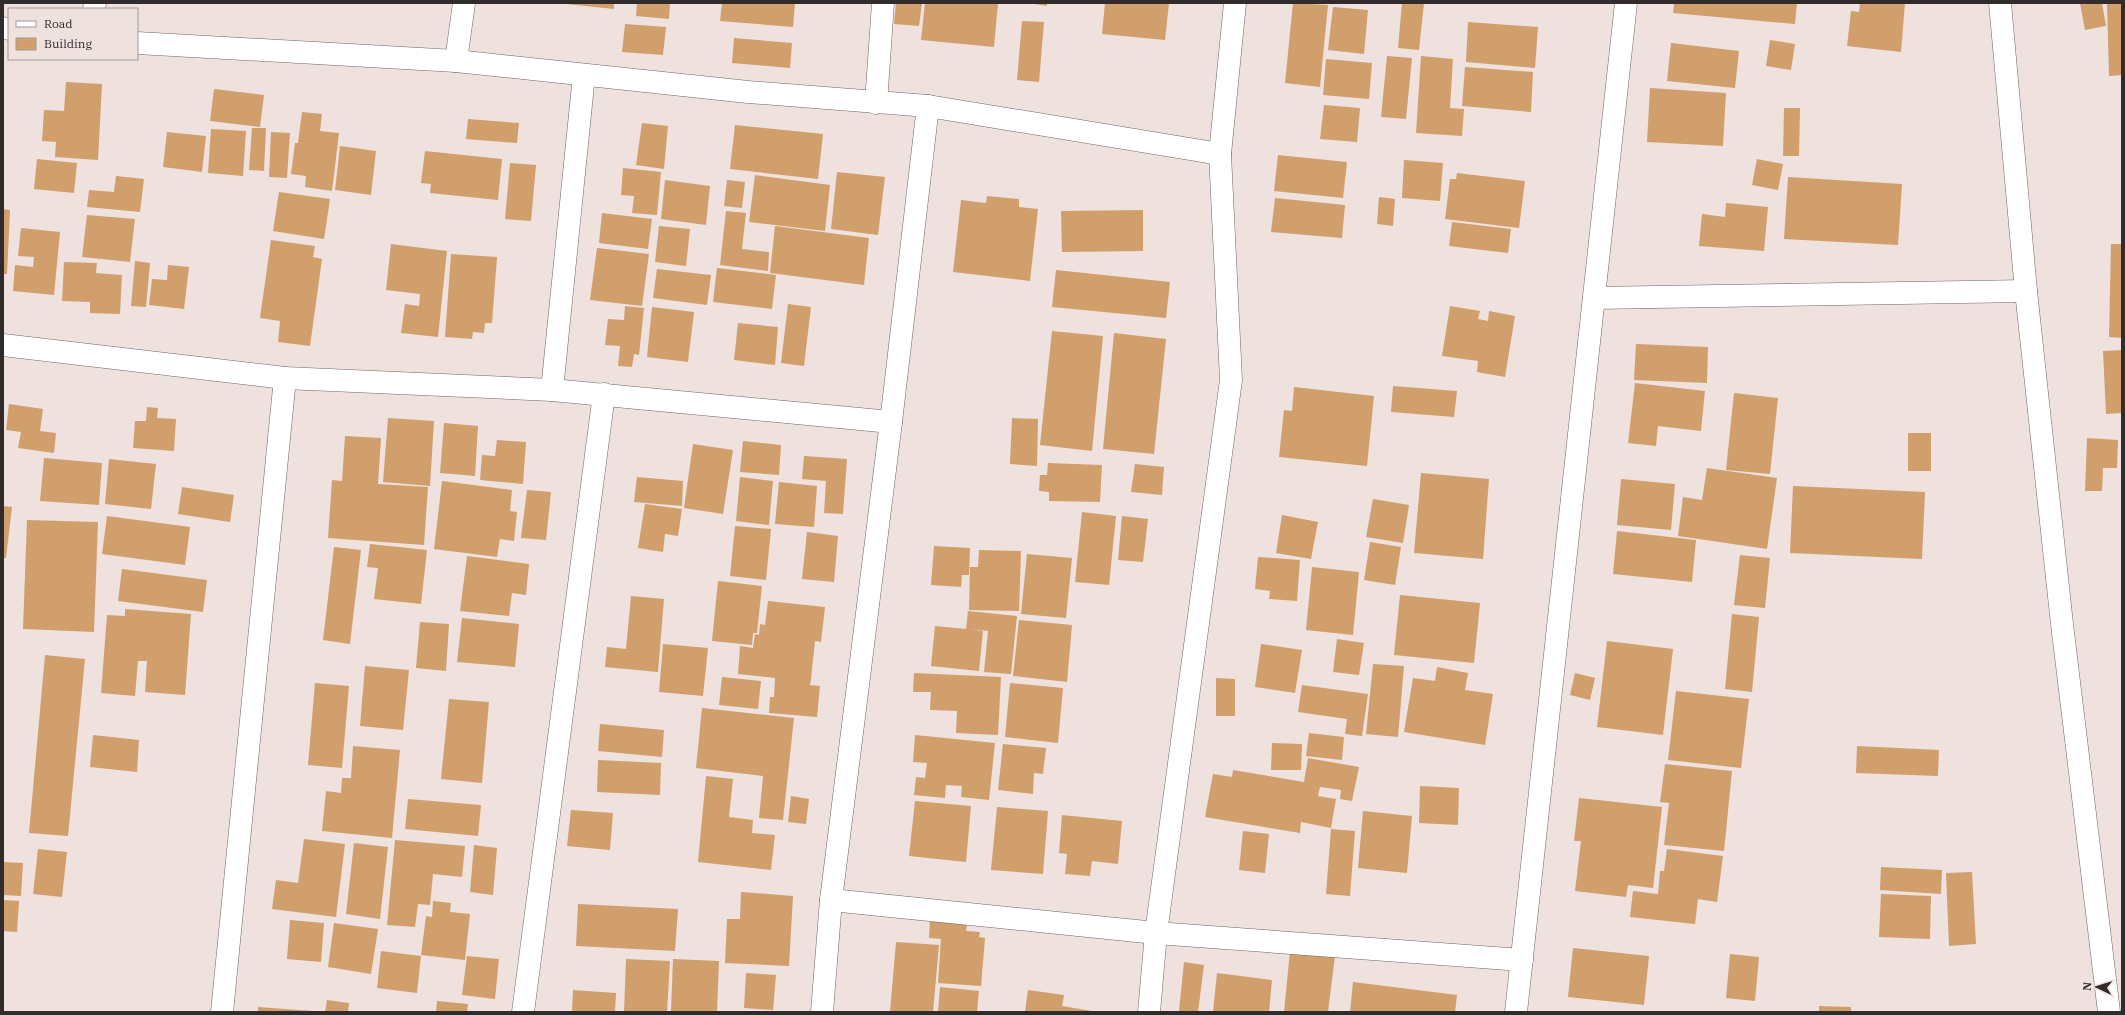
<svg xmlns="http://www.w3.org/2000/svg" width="2125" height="1015" viewBox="0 0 2125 1015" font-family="'IBM Plex Serif',serif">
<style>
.building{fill:#d09f6c}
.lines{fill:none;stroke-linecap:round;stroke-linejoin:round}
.minor-casing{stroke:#716562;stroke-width:23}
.minor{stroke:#fff;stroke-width:22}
</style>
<rect width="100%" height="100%" fill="#efe1de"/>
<!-- building -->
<g class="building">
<polygon points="557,3 614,3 614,9"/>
<polygon points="637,3 670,3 669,19 636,16"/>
<polygon points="722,3 795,3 793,27 720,21"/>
<polygon points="896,3 922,3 919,26 894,24"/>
<polygon points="925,3 998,3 994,47 921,40"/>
<polygon points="1028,3 1047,3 1047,6"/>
<polygon points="1105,3 1169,3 1165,40 1102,34"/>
<polygon points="1293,3 1328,5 1320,87 1285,83"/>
<polygon points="1402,3 1424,3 1419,50 1398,48"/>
<polygon points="1674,3 1797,3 1795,24 1673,13"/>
<polygon points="1860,3 1905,3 1901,52 1847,46 1851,11 1859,12"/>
<polygon points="2080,3 2102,3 2106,26 2085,30"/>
<polygon points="2107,3 2122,3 2122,75 2109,76"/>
<polygon points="1333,7 1368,10 1364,54 1328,50"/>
<polygon points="1022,21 1044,22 1039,82 1017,80"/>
<polygon points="1468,22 1538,27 1535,68 1466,62"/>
<polygon points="625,24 666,27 663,55 622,52"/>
<polygon points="734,38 792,43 790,68 732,63"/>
<polygon points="1770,40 1795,44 1791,70 1766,66"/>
<polygon points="1671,43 1739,51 1735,88 1667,81"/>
<polygon points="1387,56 1412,58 1406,119 1381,117"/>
<polygon points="1421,56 1453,59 1450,108 1464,109 1462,136 1416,133"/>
<polygon points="1326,59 1372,63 1369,99 1323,95"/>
<polygon points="1465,67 1533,72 1531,112 1462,106"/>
<polygon points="66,82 102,84 98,160 55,157 56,142 42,141 44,110 64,111"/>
<polygon points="1650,88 1726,93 1723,146 1647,142"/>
<polygon points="214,89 264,95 260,127 210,121"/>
<polygon points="1324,105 1360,108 1357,142 1320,139"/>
<polygon points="1784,108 1800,108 1799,156 1783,156"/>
<polygon points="302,112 322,114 320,131 339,133 332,191 305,187 306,176 291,174 295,143 298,143"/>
<polygon points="468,119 519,123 517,143 466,139"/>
<polygon points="642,123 668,126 664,169 636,165"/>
<polygon points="735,125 823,134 818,179 730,169"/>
<polygon points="252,128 266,128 264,171 249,170"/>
<polygon points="211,129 246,131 243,176 208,173"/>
<polygon points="167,132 206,136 202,172 163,167"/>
<polygon points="271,132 290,133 287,178 269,177"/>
<polygon points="340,146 376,151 371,195 335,190"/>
<polygon points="425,151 502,159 498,200 430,193 431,184 421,183"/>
<polygon points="1278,155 1347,162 1343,198 1274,191"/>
<polygon points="37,159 77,163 74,193 34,189"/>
<polygon points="1757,159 1783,164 1778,190 1752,185"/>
<polygon points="1404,160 1443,163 1440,201 1402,198"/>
<polygon points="510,163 536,165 531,221 505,219"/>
<polygon points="623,168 661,172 657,215 632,213 634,196 621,195"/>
<polygon points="837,172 885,177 878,235 831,229"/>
<polygon points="1457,173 1525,181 1519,228 1445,219 1450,179 1456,179"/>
<polygon points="755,175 830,185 825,231 749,222"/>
<polygon points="116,176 144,179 140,212 87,207 89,190 114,192"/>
<polygon points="1788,177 1902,184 1898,245 1784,239"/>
<polygon points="665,180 710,186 706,225 661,219"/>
<polygon points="727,180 745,182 742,208 724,206"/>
<polygon points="279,192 330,199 324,239 273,231"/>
<polygon points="987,196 1019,199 1019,207 1038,209 1030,281 953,272 961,200 986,203"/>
<polygon points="1379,197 1395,199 1393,226 1377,224"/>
<polygon points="1275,198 1345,205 1342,238 1271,232"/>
<polygon points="1726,203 1768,207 1764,251 1699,246 1702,214 1725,217"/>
<polygon points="3,209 10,210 7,274 3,274"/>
<polygon points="1143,210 1143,251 1062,252 1061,211"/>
<polygon points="726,211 746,213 742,249 769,252 768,271 720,265"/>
<polygon points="602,213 652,219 648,249 599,243"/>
<polygon points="87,215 135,219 130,262 82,257"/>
<polygon points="1452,222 1511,229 1508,253 1449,246"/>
<polygon points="659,226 690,229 686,266 655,262"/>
<polygon points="775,226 869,238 864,285 770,273"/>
<polygon points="21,228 60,232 54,295 13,291 15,265 33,267 34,257 18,256"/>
<polygon points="271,240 315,246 313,257 322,259 310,346 278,342 280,321 260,318"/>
<polygon points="391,244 447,251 438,337 401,333 405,304 419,306 420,294 386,290"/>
<polygon points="2111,244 2122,244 2122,338 2109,337"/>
<polygon points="597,248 649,254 642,306 590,300"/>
<polygon points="451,254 497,257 492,323 485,323 484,333 473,332 472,339 445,337"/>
<polygon points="135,261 150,263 146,307 131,306"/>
<polygon points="64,262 97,263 96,273 122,275 120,314 90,313 90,302 62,301"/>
<polygon points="168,265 189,267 184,309 149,305 152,279 167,280"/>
<polygon points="717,268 776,275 772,309 713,302"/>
<polygon points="657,269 711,275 707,305 653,298"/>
<polygon points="1056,270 1170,282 1166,318 1052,307"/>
<polygon points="788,304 811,307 804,366 781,363"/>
<polygon points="625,306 644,308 639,355 634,354 632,367 618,366 620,346 605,345 608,319 624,320"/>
<polygon points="1450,306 1480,311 1478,319 1488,321 1489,311 1515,316 1505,377 1477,372 1478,361 1442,356"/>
<polygon points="652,307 694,312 688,362 647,357"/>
<polygon points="738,323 778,327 775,365 734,360"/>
<polygon points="1052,331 1103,336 1092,451 1040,445"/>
<polygon points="1114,333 1166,339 1154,454 1103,449"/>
<polygon points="1636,344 1708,347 1707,383 1634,380"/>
<polygon points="2122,350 2122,413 2106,414 2103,351"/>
<polygon points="1635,383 1705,391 1701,431 1658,426 1656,446 1628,443"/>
<polygon points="1393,386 1457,391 1454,417 1391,412"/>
<polygon points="1294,387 1374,396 1367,466 1279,457 1284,410 1292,411"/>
<polygon points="1734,393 1778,398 1770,474 1726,470"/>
<polygon points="9,404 43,409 40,431 56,433 54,453 18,448 21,432 6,430"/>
<polygon points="147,407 158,408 157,418 176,419 174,451 133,448 135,421 146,421"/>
<polygon points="388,418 434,421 430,486 383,482"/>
<polygon points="1012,418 1038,419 1037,466 1010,464"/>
<polygon points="444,423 478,426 475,476 440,473"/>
<rect x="1908" y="433" width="23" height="38"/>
<polygon points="345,436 381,438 378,484 428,487 424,545 328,538 332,480 342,481"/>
<polygon points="2087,438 2118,440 2117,468 2103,468 2102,491 2085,491"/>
<polygon points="497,440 526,442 523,484 480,480 482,455 495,456"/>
<polygon points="743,441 781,445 779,475 740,472"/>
<polygon points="693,444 733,450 723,514 684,508"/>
<polygon points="804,456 847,459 843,514 824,513 826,481 802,479"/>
<polygon points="44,458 102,463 99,505 40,501"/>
<polygon points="109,459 156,464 151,509 105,504"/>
<polygon points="1048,463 1102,465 1100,502 1049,501 1049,492 1039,491 1040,475 1047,475"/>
<polygon points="1135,464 1164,467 1162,495 1131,492"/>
<polygon points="1707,468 1777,478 1767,549 1678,536 1683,497 1702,500"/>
<polygon points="1421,473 1489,479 1483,559 1414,553"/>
<polygon points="637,477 683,481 682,506 634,502"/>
<polygon points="740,477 773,481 769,525 736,521"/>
<polygon points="1621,479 1675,484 1671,530 1617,525"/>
<polygon points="442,481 512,490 510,511 517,512 514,541 500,539 497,557 434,549"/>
<polygon points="779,482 817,486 814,527 775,524"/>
<polygon points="1793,486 1925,492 1922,559 1790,553"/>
<polygon points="182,487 234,495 230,522 178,514"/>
<polygon points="527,490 551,492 546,540 521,538"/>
<polygon points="1373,499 1409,505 1403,543 1366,537"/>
<polygon points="645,504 682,509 678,536 665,534 663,552 638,548"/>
<polygon points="3,506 12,507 6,558 3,558"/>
<polygon points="1082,512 1116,516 1109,585 1075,582"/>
<polygon points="1282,515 1318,522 1311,559 1276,553"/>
<polygon points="107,516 190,527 185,565 102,554"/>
<polygon points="1122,516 1148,519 1143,562 1118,560"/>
<polygon points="27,520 98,522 94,632 23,629"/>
<polygon points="735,526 771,529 766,580 730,576"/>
<polygon points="1617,531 1696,540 1692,582 1613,574"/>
<polygon points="807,532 838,536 834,582 802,579"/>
<polygon points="1370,542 1401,547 1395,585 1364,580"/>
<polygon points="370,544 427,550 421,604 374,599 378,568 367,567"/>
<polygon points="934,546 970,548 969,575 962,575 961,587 931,585"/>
<polygon points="334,547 361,550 350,644 323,640"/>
<polygon points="979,550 1021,551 1019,611 969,610 970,567 978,567"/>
<polygon points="1027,554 1072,558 1066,618 1021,614"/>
<polygon points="1740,555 1770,558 1765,608 1734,605"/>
<polygon points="467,556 529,564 526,595 512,593 509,616 460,611"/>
<polygon points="1258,557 1300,560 1297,601 1269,599 1270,591 1255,589"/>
<polygon points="1312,567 1359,572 1353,635 1306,630"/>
<polygon points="122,569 207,580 203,612 118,601"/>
<polygon points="718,581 762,586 757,633 753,633 752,645 712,641"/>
<polygon points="1400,595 1480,603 1474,663 1394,655"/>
<polygon points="631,596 664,599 658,672 605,667 607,647 626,649"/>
<polygon points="768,601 825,607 821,642 815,641 811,679 810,685 820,686 817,717 769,713 770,697 774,697 775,678 738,674 740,646 753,648 755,634 759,635 760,624 765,625"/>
<polygon points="125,609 191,614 185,695 145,692 147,661 138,661 135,696 101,693 107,615 125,616"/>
<polygon points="968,611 1017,616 1011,674 984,672 988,631 970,629 983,631 979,671 931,666 935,626 966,629"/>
<polygon points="1732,614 1759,617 1752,692 1725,689"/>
<polygon points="462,618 519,624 515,667 457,662"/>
<polygon points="1019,620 1072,625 1067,682 1013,676"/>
<polygon points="420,622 449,624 446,671 416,668"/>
<polygon points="1337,639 1364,643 1359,675 1333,672"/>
<polygon points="1607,641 1673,649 1663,735 1597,727"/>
<polygon points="663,644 708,648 703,696 659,692"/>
<polygon points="1261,644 1302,650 1295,693 1255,687"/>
<polygon points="45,655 85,659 68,836 29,833"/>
<polygon points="1373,664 1404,666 1398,737 1366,734"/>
<polygon points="365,666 409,670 403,730 360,726"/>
<polygon points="1437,667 1468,673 1465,690 1493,694 1485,745 1404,732 1413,678 1435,681"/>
<polygon points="914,673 1001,677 998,735 956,733 957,711 930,710 931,692 913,692"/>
<polygon points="1575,673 1595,678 1590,700 1570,695"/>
<polygon points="722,677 761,681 758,709 719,705"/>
<polygon points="1216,678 1235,679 1235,716 1216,716"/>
<polygon points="315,683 349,686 342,768 308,765"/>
<polygon points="1010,683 1063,688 1058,743 1005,737"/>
<polygon points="1302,685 1368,694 1362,736 1345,734 1347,719 1298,712"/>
<polygon points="1676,691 1749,699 1741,768 1668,760"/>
<polygon points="449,699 489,702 482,783 441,779"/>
<polygon points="702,708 794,718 783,820 759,818 763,776 696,768"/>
<polygon points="600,724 664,730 662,757 598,751"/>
<polygon points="1309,733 1344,737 1342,760 1306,756"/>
<polygon points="93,735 139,740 137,772 90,767"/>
<polygon points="915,735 995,743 989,800 961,797 962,786 946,785 945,798 914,795 916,777 925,778 927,763 913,762"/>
<polygon points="1272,743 1302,744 1301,770 1271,770"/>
<polygon points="1003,744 1046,748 1043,774 1034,773 1033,794 998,790"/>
<polygon points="353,746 400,750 392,838 322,831 326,791 341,793 342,778 351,778"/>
<polygon points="1857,746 1939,750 1938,776 1856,773"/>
<polygon points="1308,758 1359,767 1352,801 1340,799 1341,790 1320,787 1318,796 1336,799 1331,828 1301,822 1300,833 1205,817 1213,774 1232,777 1233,770 1304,782"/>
<polygon points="598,760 661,763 660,795 597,792"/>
<polygon points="1665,764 1732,771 1724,851 1664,845 1669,803 1660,802"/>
<polygon points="706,776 733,779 729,817 753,820 752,833 775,835 771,870 698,862"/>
<polygon points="1420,786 1459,788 1458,825 1419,823"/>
<polygon points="791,796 809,799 806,824 788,822"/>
<polygon points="1579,798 1662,807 1653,888 1628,885 1626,897 1575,891 1581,841 1574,841"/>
<polygon points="408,799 481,805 478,836 405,829"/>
<polygon points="915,801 971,806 966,862 909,856"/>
<polygon points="997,807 1048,811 1043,874 991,870"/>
<polygon points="571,810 613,813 610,850 567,846"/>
<polygon points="1363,811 1412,816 1407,873 1358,868"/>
<polygon points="1062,815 1122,821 1118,864 1092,861 1090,876 1065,874 1067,854 1059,853"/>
<polygon points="1331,829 1355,831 1350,896 1326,894"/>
<polygon points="1243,831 1269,834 1265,873 1239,870"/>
<polygon points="304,839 345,844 336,917 272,909 276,880 298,883"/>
<polygon points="395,840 465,846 462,877 433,874 430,905 418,904 415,927 387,925"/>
<polygon points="354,843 388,847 380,919 346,914"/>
<polygon points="474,845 497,848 493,895 470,892"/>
<polygon points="38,849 67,852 62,897 33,894"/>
<polygon points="1667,849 1723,856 1717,902 1698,899 1695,924 1630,917 1633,891 1658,894 1660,871 1664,871"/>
<polygon points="3,862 23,863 21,896 3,895"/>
<polygon points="1881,867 1942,870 1941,894 1880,890"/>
<polygon points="1972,872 1976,944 1949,946 1946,873"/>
<polygon points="741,892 793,896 789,966 725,963 727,919 740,919"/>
<polygon points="1881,894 1931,896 1930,939 1879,937"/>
<polygon points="3,900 19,901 17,932 3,931"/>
<polygon points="433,901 451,903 450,912 470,914 465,960 421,955 426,916 432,917"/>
<polygon points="578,904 678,909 675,951 576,946"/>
<polygon points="290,920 324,923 321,962 287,959"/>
<polygon points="930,921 967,924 966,931 980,932 979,937 985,938 981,986 938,983 941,939 929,938"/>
<polygon points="334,923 378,929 371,974 328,967"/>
<polygon points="896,942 939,945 933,1012 890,1012"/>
<polygon points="1573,948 1649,956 1644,1005 1568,997"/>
<polygon points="381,951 421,956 417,993 377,988"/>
<polygon points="1290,951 1335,956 1328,1012 1284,1012"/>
<polygon points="1730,954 1759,957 1755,1001 1726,998"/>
<polygon points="467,956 499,959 495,999 462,995"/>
<polygon points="626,959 670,961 667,1012 624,1012"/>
<polygon points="673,959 719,961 717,1012 671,1012"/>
<polygon points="1184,962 1204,965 1198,1012 1179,1011"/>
<polygon points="746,973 776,975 773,1010 744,1008"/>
<polygon points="1217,973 1272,980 1269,1012 1213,1012"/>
<polygon points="1353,982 1457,995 1455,1012 1350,1012"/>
<polygon points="940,987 979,991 977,1012 938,1011"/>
<polygon points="573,990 616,993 615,1012 572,1012"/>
<polygon points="1028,990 1064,995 1062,1006 1098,1012 1025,1012"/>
<polygon points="327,1000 349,1003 348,1012 325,1012"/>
<polygon points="437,1001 468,1004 467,1012 436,1012"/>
<polygon points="1819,1006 1851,1007 1851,1012 1819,1012"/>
<polygon points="258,1007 313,1011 313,1012 258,1012"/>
</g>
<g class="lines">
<defs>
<g id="minor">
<polyline points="2000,3 2026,291 2062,624 2109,1012"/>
<polyline points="94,9 95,3"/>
<polyline points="3,28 9,29"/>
<polyline points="137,43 456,61 748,92 928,106 1220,154"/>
<polyline points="456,61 464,3"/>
<polyline points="876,103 883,3"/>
<polyline points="1594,298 2026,291"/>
<polyline points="3,345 285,378 552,390 891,422"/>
<polyline points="552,390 584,75"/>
<polyline points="831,900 1156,933 1522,960"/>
<polyline points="222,1012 285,378"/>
<polyline points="523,1012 604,394"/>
<polyline points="822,1012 831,900 891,422 928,106"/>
<polyline points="1149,1012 1156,933 1231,380 1220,154 1235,3"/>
<polyline points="1516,1012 1626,3"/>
</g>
</defs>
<!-- minor casing -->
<use href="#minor" class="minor-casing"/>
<!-- minor -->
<use href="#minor" class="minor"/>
</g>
<!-- border -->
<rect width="2125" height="1015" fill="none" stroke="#312c2b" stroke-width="8"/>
<!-- legend -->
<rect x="8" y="8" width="130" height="52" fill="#efe1de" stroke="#a39996"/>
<rect x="16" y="21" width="20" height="6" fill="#ffffff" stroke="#a39996"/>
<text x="44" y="28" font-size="12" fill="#312c2b">Road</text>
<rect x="16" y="38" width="20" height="12" fill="#d09f6c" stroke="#a39996"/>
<text x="44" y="48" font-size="12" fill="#312c2b">Building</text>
<!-- north arrow -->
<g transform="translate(2097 987) rotate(274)" stroke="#efe1de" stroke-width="3" paint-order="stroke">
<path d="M0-3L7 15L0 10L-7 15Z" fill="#312c2b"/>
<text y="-6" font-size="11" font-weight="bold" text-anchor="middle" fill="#312c2b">N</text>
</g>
</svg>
